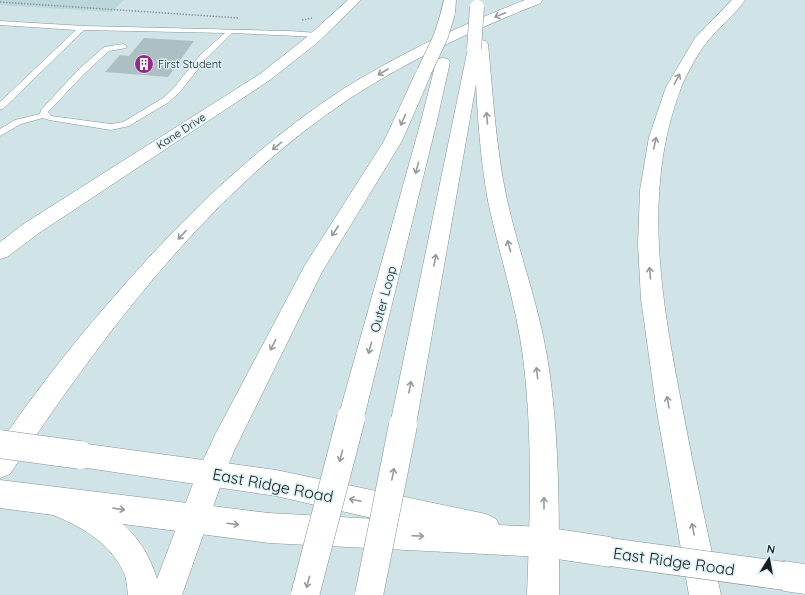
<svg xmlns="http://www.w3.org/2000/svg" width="805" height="595" viewBox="0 0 805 595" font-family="Quicksand,sans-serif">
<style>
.built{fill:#bbd7db}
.building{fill:#acbfc2}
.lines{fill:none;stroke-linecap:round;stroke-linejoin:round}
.service-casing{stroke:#829497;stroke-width:1}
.minor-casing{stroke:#829497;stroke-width:1}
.secondary-casing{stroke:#829497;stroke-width:1}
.motorway-casing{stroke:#829497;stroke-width:1}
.path{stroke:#89989b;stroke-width:1.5;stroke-dasharray:1.5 1.5;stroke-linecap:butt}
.service{fill:#fff;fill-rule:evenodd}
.minor{fill:#fff;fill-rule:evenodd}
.secondary{fill:#fff;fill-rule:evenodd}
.motorway{fill:#fff;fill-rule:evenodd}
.minor-bridge-casing{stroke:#829497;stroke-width:29;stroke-linecap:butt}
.secondary-bridge-casing{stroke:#829497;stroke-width:29;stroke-linecap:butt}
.motorway-bridge-far1-casing{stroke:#829497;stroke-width:15;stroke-linecap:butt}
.motorway-bridge-casing{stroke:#829497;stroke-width:29;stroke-linecap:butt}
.minor-bridge{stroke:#fff;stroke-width:28}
.secondary-bridge{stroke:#fff;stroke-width:28}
.motorway-bridge-far1{stroke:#fff;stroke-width:14}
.motorway-bridge{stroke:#fff;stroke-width:28}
.oneway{stroke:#979a9b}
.labels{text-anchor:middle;stroke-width:3;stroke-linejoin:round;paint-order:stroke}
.far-poi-label{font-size:11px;fill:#181f21;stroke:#ddf1f4;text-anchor:start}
.far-street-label{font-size:11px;fill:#181f21;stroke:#ddf1f4}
.street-label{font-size:13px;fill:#181f21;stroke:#ddf1f4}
.near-street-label{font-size:16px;fill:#181f21;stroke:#ddf1f4}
</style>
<rect width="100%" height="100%" fill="#d0e4e7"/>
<!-- built -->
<polygon class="built" points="0,0 124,0 111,12 0,5"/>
<!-- building -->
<polygon class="building" points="144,38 194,41 168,77 105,72 120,55 129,56"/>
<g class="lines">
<defs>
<polygon id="service" points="0,21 85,26 289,31 318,33 321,35 318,37 232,33 206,59 179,93 169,102 129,126 111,130 49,120 43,118 21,124 0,136 0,129 15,120 40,114 41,110 78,70 104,47 123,44 127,46 126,48 109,51 84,74 48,112 51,116 111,124 123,122 163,98 173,89 200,55 225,33 84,30 3,109 0,109 0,102 76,30 0,25"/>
<g id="minor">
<polygon points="348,0 361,0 317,43 270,80 39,233 7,257 0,259 0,242 25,223 260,74 307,37"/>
<polygon points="544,527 610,537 621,541 625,552 621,563 610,567 544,557 534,552 529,542 534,532"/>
<polygon points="784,561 805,564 805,594 784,591 773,587 769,576 773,565"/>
</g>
<polygon id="secondary" points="80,443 276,470 486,514 496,519 499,525 544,527 554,532 559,542 554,552 544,557 269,543 0,508 0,480 269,513 376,519 276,496 80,467 70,464 67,455 70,446"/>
<g id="motorway">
<polygon points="444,0 456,0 455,13 453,16 443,16 441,13"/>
<path d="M525 0H542L541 3C475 29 411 59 352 97 209 191 104 333 10 474L0 478C0 467 0 455 0 445 1 438 10 429 14 423 33 396 53 370 74 344 152 249 237 159 340 91 398 54 461 25 525 0Z"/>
<path d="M732 0H745C735 15 719 27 707 42 699 51 685 77 681 88 642 189 661 298 681 401 693 466 707 530 721 595H689L656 406 641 299 638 244 640 190 649 137 666 87 695 38Z"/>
<path d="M481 40 486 41 488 44C493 96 496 149 507 200 519 253 538 303 547 356 560 435 559 515 559 595H527C530 516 533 436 523 357 516 304 499 253 488 201 481 162 478 123 476 84L416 425 412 433 403 437 394 433 390 425 467 53 469 50 474 49V44L476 41Z"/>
<polygon points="443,58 448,59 450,62 436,125 364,418 360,426 351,429 342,426 338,418 420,125 436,62 438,59"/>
<path d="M424 67 429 69 432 72 402 141 322 272 235 449 225 473 182 595H128C127 587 127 578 123 571 108 539 74 523 43 511L39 501 43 491 53 487C102 505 141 525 157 579L197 473 215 435 305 265 384 141 416 72 419 69Z"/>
</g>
</defs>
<!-- service casing -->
<use href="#service" class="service-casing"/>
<!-- minor casing -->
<use href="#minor" class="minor-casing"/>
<!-- secondary casing -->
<use href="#secondary" class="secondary-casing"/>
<!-- motorway casing -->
<use href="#motorway" class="motorway-casing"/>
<!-- path -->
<g class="path">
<polyline points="0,2 239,18"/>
<polyline points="302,20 312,18"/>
</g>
<!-- service -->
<use href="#service" class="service"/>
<!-- minor -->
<use href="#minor" class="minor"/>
<!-- secondary -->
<use href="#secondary" class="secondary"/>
<!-- motorway -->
<use href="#motorway" class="motorway"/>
<defs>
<polyline id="minor-bridge" points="610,552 784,576"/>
<polyline id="secondary-bridge" points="0,444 80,455"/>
<g id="motorway-bridge-far1">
<polyline points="474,49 477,7"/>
<polyline points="424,72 441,36 448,13"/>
</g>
<g id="motorway-bridge">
<polyline points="305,595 351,418"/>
<polyline points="369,595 403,425"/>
</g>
</defs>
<!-- minor-bridge casing -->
<use href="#minor-bridge" class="minor-bridge-casing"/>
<!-- secondary-bridge casing -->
<use href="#secondary-bridge" class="secondary-bridge-casing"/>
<!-- motorway-bridge-far1 casing -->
<use href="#motorway-bridge-far1" class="motorway-bridge-far1-casing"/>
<!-- motorway-bridge casing -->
<use href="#motorway-bridge" class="motorway-bridge-casing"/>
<!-- minor-bridge -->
<use href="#minor-bridge" class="minor-bridge"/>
<!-- secondary-bridge -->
<use href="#secondary-bridge" class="secondary-bridge"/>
<!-- motorway-bridge-far1 -->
<use href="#motorway-bridge-far1" class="motorway-bridge-far1"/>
<!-- motorway-bridge -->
<use href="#motorway-bridge" class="motorway-bridge"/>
</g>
<!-- one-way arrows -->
<defs><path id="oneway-shaft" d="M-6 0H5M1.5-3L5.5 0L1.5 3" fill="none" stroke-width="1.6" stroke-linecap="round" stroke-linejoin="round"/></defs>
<g class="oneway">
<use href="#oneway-shaft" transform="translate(500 15) rotate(158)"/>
<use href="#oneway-shaft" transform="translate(383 72) rotate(150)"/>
<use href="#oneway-shaft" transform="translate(677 79) rotate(-62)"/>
<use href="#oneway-shaft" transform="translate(487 118) rotate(-95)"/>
<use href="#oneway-shaft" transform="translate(403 120) rotate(114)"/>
<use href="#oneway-shaft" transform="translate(655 143) rotate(-78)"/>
<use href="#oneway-shaft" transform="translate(277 146) rotate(141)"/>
<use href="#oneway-shaft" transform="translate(417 168) rotate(105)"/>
<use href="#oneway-shaft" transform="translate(335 231) rotate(123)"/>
<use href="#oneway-shaft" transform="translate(182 235) rotate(133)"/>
<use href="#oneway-shaft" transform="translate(509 246) rotate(-105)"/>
<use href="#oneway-shaft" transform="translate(435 260) rotate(-79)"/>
<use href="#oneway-shaft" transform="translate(650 273) rotate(-95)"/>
<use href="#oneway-shaft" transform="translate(273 345) rotate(117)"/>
<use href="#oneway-shaft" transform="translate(370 348) rotate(105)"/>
<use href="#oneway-shaft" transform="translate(537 373) rotate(-97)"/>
<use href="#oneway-shaft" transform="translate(410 387) rotate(-79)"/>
<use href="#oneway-shaft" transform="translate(668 402) rotate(-100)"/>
<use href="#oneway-shaft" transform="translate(341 456) rotate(105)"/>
<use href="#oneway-shaft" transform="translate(393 474) rotate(-79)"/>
<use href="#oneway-shaft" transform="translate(355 500) rotate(-168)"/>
<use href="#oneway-shaft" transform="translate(544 503) rotate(-90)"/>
<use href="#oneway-shaft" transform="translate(119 509) rotate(8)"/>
<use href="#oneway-shaft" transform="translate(233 524) rotate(7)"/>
<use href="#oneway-shaft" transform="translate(693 529) rotate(-101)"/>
<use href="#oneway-shaft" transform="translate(418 536) rotate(2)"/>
<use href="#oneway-shaft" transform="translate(308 582) rotate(105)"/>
</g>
<!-- icons -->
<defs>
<symbol id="building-disc" viewBox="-11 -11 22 22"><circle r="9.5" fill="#962888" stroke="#ddf1f4"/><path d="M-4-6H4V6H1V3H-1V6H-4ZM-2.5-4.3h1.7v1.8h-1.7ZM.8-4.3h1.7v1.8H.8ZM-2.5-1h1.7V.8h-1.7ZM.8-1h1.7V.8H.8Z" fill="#fff"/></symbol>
</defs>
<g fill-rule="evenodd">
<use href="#building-disc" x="133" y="53" width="22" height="22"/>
</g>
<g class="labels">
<!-- far-poi labels -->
<g class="far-poi-label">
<text x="158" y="68">First Student</text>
</g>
<!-- far-street labels -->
<g class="far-street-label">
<text transform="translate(181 131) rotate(-33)" y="4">Kane Drive</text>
</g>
<!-- street labels -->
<g class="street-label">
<text transform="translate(383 299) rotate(-75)" y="5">Outer Loop</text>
</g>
<!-- near-street labels -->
<g class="near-street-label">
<text transform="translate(273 485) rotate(11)" y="6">East Ridge Road</text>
<text transform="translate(674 561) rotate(8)" y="6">East Ridge Road</text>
</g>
</g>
<!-- north arrow -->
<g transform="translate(769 559) rotate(11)" stroke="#ddf1f4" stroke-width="3" paint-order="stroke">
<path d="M0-3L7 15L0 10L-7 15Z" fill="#181f21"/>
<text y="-6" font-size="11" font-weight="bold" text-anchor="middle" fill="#181f21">N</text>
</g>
</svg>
